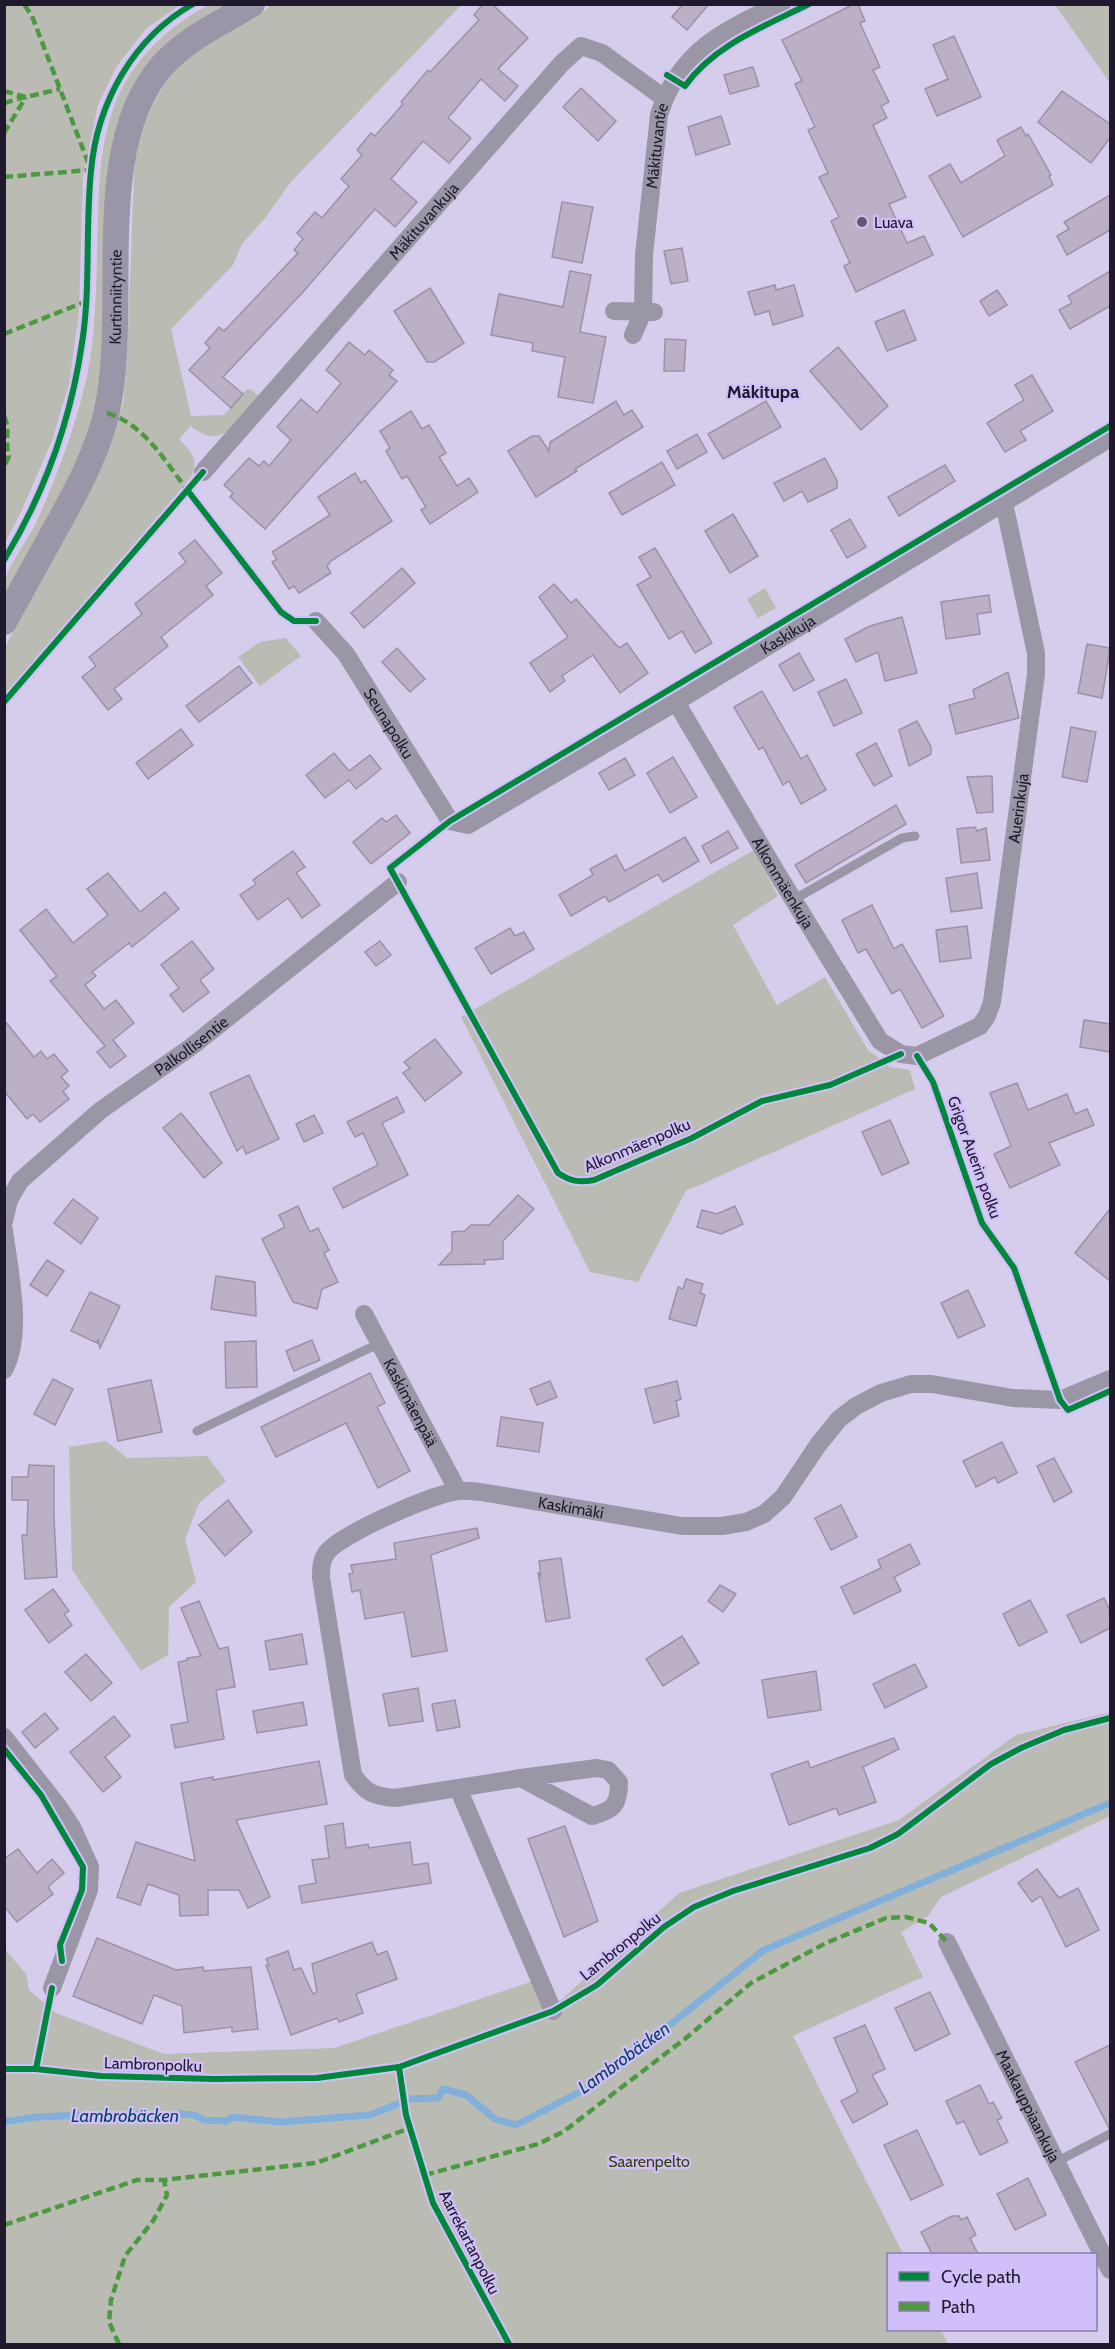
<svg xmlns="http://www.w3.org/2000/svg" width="1115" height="2349" viewBox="0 0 1115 2349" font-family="Cabin,sans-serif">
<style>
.green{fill:#babcb3}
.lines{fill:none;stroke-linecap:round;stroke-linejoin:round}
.stream{stroke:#83b0da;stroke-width:7}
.building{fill:#bcb0c7;stroke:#9c91a7;stroke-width:1.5}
.lane{stroke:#9a96a5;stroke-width:9}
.street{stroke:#9a96a5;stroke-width:18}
.secondary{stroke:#9a95a7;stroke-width:26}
.quiet{stroke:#4d9942;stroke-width:4.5;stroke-dasharray:9 4.5;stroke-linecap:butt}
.cycleway-casing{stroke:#d1bff9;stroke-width:10}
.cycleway{stroke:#00873e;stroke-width:6}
.poi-dot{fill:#605870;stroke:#d1bff9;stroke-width:2}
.labels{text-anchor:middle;stroke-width:4.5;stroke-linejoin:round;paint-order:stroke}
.street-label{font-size:16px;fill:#20192e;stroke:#d1bff9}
.poi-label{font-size:16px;fill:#20192e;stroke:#d1bff9;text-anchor:start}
.park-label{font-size:16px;fill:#384109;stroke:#d1bff9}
.neighbourhood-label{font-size:18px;font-weight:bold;fill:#20192e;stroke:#d1bff9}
.water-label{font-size:18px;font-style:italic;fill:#094261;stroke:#d1bff9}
</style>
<rect width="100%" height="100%" fill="#d6ccec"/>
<!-- green -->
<g class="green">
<polygon points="5,4 180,5 146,29 117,66 98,105 83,177 79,314 69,384 52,441 20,514 5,543"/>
<path d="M209 5H227C195 20 175 37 150 63L104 333 96 420 81 457 5 599C5 593 3 586 5 581 11 561 26 543 35 525 54 484 70 440 82 397 98 339 96 276 98 216 99 180 101 143 113 109 129 63 167 26 209 5Z"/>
<path d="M271 5H461L291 182 265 218 242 244 233 265 171 329 191 416 224 415 247 389H251L259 396C240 419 223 453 191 426L179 439C190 451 200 459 191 477L5 696V647L103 465 123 404 127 360 134 173C139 117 167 66 215 36 233 24 256 20 271 5Z"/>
<polygon points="1055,5 1110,5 1110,83"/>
<polygon points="765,588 776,608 758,618 747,599"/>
<polygon points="286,638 301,656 260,686 238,657 260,642"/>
<polygon points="754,850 778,896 733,925 777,1005 825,977 868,1050 890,1067 910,1070 915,1089 686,1191 638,1282 590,1272 461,1017"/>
<polygon points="106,1441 127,1458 207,1456 226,1481 199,1503 185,1539 196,1582 169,1607 168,1655 141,1671 72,1570 69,1447"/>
<polygon points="1110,1712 1110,1816 941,1897 928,1916 901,1932 923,1977 793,2036 903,2254 888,2254 888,2330 941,2330 948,2344 5,2344 4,1948 26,1974 29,1990 56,2013 164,2054 334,2048 533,1981 543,2004 561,2000 679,1893 899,1820 1016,1735"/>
</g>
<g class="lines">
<!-- stream -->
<polyline class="stream" points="4,2122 36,2117 86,2115 96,2120 137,2114 152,2116 180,2114 195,2115 204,2120 226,2121 232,2117 281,2122 370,2115 410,2099 438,2098 443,2089 466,2095 495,2119 516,2125 595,2084 764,1950 1110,1803"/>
</g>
<!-- building -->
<g class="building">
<polygon points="483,4 492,4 528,38 498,69 518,86 505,101 481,79 448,118 471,138 449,163 423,141 391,179 417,202 395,227 375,209 303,292 223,377 243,394 231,408 189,370 210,348 205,343 219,327 224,331 298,253 294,250 303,239 297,233 315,212 322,218 349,186 341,179 362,155 357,150 371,133 375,136 403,104 401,102 428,70 430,72 479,20 474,15"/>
<polygon points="683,4 709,4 687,30 672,17"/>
<polygon points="854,4 858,4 865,21 860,23 880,67 873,70 889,102 881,106 887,118 873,125 906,197 889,204 907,243 924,236 933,255 856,292 844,266 850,263 831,221 839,217 819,177 828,173 808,130 815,127 795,84 802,81 782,40"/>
<polygon points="954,36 981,97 937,116 925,89 948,79 933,45"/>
<polygon points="753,67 759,86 730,94 724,75"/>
<polygon points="581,88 616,121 598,141 563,107"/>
<polygon points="1062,91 1110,124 1110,138 1091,163 1038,122"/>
<polygon points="721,116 730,144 696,155 688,127"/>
<polygon points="1021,127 1026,136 1028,134 1051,175 1049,176 1053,185 963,237 929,176 950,164 961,183 1005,156 997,140"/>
<polygon points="1110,195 1110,230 1067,255 1057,236 1069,229 1064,222"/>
<polygon points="562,202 593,207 582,263 552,257"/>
<polygon points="682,248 688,281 671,284 664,251"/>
<polygon points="570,271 591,275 580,332 606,337 593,403 558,397 565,357 532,351 533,343 491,335 499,294 563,307"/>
<polygon points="1110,271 1110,306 1070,329 1059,310 1072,303 1068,296"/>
<polygon points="775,285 776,290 794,285 803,316 773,325 769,311 755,315 748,292"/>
<polygon points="430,288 464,343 434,362 427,362 394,311"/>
<polygon points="997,290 1007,305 989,316 980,301"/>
<polygon points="904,310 916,340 887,351 875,322"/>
<polygon points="665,339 686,340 684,371 664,371"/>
<polygon points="349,342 365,355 369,350 393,370 389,375 397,381 265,529 230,497 233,493 224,485 249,458 259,466 264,461 269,466 291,440 277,427 301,399 317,413 341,383 326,370"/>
<polygon points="838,347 888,406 861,430 810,371"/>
<polygon points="1032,375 1053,411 1020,431 1026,440 1005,452 987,423 1024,400 1015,385"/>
<polygon points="616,401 624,415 632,410 643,427 575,469 577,471 536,497 508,451 532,436 539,436 549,451 550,442"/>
<polygon points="766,401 781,427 723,459 708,434"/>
<polygon points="411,411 422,429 429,425 446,453 439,457 457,486 469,478 478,492 430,524 421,510 426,507 407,476 402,479 386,451 390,448 380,431"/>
<polygon points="697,434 707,452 677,469 667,451"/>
<polygon points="825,458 837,481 837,488 808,502 802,491 784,501 774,483"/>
<polygon points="662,462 675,485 622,515 609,493"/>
<polygon points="945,465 955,481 899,516 888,497"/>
<polygon points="355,473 361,483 365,480 392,521 331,561 327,566 331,573 299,593 294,586 289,589 272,562 277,559 272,552 330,515 318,497"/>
<polygon points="733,514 758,556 730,573 705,531"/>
<polygon points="850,519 866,547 847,558 831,530"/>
<polygon points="195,540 222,573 206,586 213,595 161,637 168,646 114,689 122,699 108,710 82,677 96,666 89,657 142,614 135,604 186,562 179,553"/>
<polygon points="655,548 712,643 695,653 682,631 669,639 637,585 651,577 639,557"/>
<polygon points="402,568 415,583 364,628 351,613"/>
<polygon points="554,584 571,603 576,599 619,648 627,643 648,673 620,693 593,655 562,676 565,681 550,692 530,663 568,637 539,597"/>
<polygon points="989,595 991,612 977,614 980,634 946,639 941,602"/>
<polygon points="902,617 917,673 885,681 878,652 856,662 845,639 870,626"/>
<polygon points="1087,644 1110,648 1102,698 1078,693"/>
<polygon points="397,648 425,679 410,692 382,662"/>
<polygon points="799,653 814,680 794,691 779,665"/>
<polygon points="239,666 252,683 199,722 186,706"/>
<polygon points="1008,672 1019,718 956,734 949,705 975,698 973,690"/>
<polygon points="846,679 862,713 834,726 818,692"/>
<polygon points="762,691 801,759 807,755 826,790 801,804 789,781 783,785 763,747 759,750 734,707"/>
<polygon points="917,721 931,747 931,754 909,766 899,730"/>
<polygon points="1071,727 1096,732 1087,782 1062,777"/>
<polygon points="181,729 193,745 148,779 136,763"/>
<polygon points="876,743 892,776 874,786 856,754"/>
<polygon points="334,753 349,771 370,755 381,769 356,789 349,780 325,798 306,775"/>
<polygon points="673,757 697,797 670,813 647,773"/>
<polygon points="625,758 635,775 609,790 599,773"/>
<polygon points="992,776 993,812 977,813 967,777"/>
<polygon points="896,805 906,824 806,883 795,865"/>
<polygon points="396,815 410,833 371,864 353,842 382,818 386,822"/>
<polygon points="975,827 977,831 986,828 990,860 961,863 957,829"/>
<polygon points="728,831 738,848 711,863 702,846"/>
<polygon points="685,837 699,861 663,882 658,874 609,902 605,896 571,916 559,895 593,875 590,869 616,855 625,871"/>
<polygon points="293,851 305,867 296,873 320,905 302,918 288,898 258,920 240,895 256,884 253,880"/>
<polygon points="108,873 140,912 165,892 179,909 132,947 129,943 92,972 96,976 85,985 104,1009 116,1000 134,1023 113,1040 126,1056 110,1068 97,1052 105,1046 50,981 57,976 20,930 46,909 73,943 108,915 87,889"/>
<polygon points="977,873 982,908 951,912 946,878"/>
<polygon points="872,905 894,949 902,944 944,1016 922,1028 900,989 892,994 866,949 858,953 842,920"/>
<polygon points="967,926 971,958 940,962 936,930"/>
<polygon points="510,928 515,936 524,932 534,949 491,974 475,948"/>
<polygon points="192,941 214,969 200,980 209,992 183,1012 170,995 179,988 161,965"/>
<polygon points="380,941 391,955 376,966 365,952"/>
<polygon points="4,1020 34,1057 41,1051 47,1059 54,1054 68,1071 61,1077 69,1086 63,1091 69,1099 40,1122 33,1114 27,1119 4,1091"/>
<polygon points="1084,1020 1110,1024 1110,1052 1080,1047"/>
<polygon points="435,1039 462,1073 425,1101 403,1073 410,1068 404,1062"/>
<polygon points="249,1075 279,1139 246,1154 243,1146 237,1151 210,1093"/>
<polygon points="1017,1083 1028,1110 1067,1094 1075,1114 1087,1109 1094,1125 1049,1143 1060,1165 1010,1188 994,1154 1011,1146 990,1093"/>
<polygon points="397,1097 404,1112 382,1123 408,1175 343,1208 333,1188 378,1165 363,1133 355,1137 347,1122"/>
<polygon points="181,1113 222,1163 204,1178 163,1128"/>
<polygon points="314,1115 323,1133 304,1142 296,1124"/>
<polygon points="890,1120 909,1163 882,1175 862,1132"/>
<polygon points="518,1195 534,1209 503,1241 503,1259 484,1260 485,1264 439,1265 452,1251 452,1232 465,1231 471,1225 489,1225"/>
<polygon points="73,1199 98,1218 81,1244 54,1223"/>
<polygon points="298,1206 310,1232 318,1228 329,1250 324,1253 338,1282 322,1289 317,1309 293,1302 262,1239 285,1227 279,1215"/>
<polygon points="735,1206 743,1224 721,1234 697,1227 702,1210 717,1214"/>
<polygon points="1110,1209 1110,1281 1075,1253"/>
<polygon points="47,1260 64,1271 47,1296 30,1285"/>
<polygon points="216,1276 255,1282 256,1316 211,1309"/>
<polygon points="686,1279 703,1284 700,1293 705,1295 696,1326 669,1319 678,1287 683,1289"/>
<polygon points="968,1290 985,1326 958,1338 941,1303"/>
<polygon points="90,1292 120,1306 100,1348 98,1340 97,1343 71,1331"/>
<polygon points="312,1340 320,1360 294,1371 286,1351"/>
<polygon points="256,1341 257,1387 226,1388 225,1342"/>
<polygon points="370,1373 385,1403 377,1407 410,1471 378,1488 346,1423 276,1457 261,1427"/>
<polygon points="53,1379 73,1389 55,1425 34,1414"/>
<polygon points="151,1380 162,1432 118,1441 108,1389"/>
<polygon points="550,1381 557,1397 537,1405 530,1389"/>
<polygon points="677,1381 681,1399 676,1401 679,1416 654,1423 645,1389"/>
<polygon points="501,1417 543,1423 539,1452 497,1446"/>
<polygon points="1002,1442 1017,1473 998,1483 995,1477 976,1487 963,1461"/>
<polygon points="1054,1458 1072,1492 1054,1502 1037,1466"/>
<polygon points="29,1465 54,1466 54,1518 57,1577 25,1579 22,1535 27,1535 28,1500 12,1500 12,1477 28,1477"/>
<polygon points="228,1500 252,1532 225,1556 199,1525"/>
<polygon points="841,1505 857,1537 831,1550 815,1518"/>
<polygon points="477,1528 479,1538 431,1555 447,1651 412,1657 404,1612 365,1619 360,1590 352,1592 349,1574 353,1573 351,1565 396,1559 394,1543"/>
<polygon points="910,1544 920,1564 894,1577 901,1591 854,1614 841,1587 881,1568 878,1560"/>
<polygon points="561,1558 570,1618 546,1622 538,1572 541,1577 539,1561"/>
<polygon points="720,1585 736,1594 723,1612 708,1601"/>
<polygon points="53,1589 69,1611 64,1614 72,1625 49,1643 25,1610"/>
<polygon points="1104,1598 1110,1611 1110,1628 1081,1643 1067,1615"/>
<polygon points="1030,1600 1047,1632 1019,1646 1003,1614"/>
<polygon points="199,1601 219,1649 228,1647 235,1687 216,1690 224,1739 175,1748 171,1725 188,1722 178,1662 188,1660 187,1658 201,1656 181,1608"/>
<polygon points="302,1634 307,1664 270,1670 265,1641"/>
<polygon points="682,1636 699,1663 663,1686 646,1659"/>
<polygon points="86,1654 112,1683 91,1701 65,1672"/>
<polygon points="915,1664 927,1687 885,1708 873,1684"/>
<polygon points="816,1671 821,1710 768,1718 762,1680"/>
<polygon points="418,1688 423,1721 389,1726 383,1694"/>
<polygon points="455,1700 460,1727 437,1731 432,1704"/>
<polygon points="303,1702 307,1725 257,1733 253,1711"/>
<polygon points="45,1713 58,1729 35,1748 22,1732"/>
<polygon points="114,1716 130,1736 105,1757 121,1777 103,1792 70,1752"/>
<polygon points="894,1738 899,1749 863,1767 876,1802 839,1815 836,1808 789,1825 771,1774 808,1761 810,1768"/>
<polygon points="319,1761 327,1804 236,1820 270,1897 248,1908 239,1890 208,1890 208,1915 180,1916 179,1895 148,1884 140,1905 117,1897 136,1842 195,1861 181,1783 213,1777 213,1780"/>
<polygon points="343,1823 346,1848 368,1844 369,1848 410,1842 413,1865 428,1863 431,1883 302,1903 299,1886 316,1883 312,1860 329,1858 325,1826"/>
<polygon points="565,1826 598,1921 564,1937 528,1839"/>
<polygon points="18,1849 37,1873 52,1859 64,1873 48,1887 53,1894 17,1922 4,1906 4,1859"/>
<polygon points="1037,1869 1059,1898 1078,1888 1099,1930 1066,1947 1041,1896 1032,1902 1018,1883"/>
<polygon points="97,1938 176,1970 203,1967 204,1971 251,1967 258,2029 232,2032 232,2027 184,2033 182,2006 154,1995 142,2024 73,1996"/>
<polygon points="372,1942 377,1955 387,1951 397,1979 356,1994 363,2013 339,2022 337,2018 291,2035 266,1965 269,1965 266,1959 288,1951 294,1970 301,1968 313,1994 317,1992 312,1964"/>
<polygon points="930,1992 950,2034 915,2051 895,2008"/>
<polygon points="865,2025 885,2069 872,2075 888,2104 853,2123 841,2101 858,2092 834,2038"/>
<polygon points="1110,2045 1110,2127 1109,2128 1075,2062"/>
<polygon points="980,2085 989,2104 993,2102 1002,2118 997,2120 1008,2142 980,2155 964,2121 957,2124 946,2101"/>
<polygon points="917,2130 943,2185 911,2200 884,2145"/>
<polygon points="1028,2178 1046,2215 1015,2230 997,2194"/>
<polygon points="952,2216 959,2216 961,2220 967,2217 976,2235 970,2238 978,2254 932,2254 921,2232"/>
</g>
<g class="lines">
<!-- lane -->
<g class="lane">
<polyline points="793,900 902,838 915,836"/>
<polyline points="197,1431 380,1343"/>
<polyline points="1056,2162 1110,2134"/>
</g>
<!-- street -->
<g class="street">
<polyline points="614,311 654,312"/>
<path id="s1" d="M633 335 643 312 644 255 659 115C678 52 726 28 782 4"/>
<path id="s2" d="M203 472 562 63 581 46 602 53 664 98"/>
<path id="s3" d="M316 621 346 654 450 821 468 825 676 702 1110 438"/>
<path id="s4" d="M676 702 777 873 880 1041 901 1054 917 1056 980 1026 987 1016 992 1002 1036 674V653L1004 503"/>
<path id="s5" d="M4 1221 9 1200 20 1181 101 1110 191 1047 398 882"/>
<path d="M4 1230C9 1271 24 1333 4 1370"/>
<path id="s6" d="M364 1314 458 1491"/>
<polyline points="4,1737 58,1806 72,1827 90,1867 89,1890 52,1988"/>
<path id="s7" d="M521 1778 597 1768 608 1770 619 1782C619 1805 614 1810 592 1816L521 1778 395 1798C373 1796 366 1793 353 1775L321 1578C321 1568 321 1559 328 1551 344 1533 434 1493 459 1491 468 1490 478 1492 487 1493L682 1526H722L746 1522 764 1514 783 1497 818 1445 839 1419 856 1406 881 1393 911 1384H932L1013 1398 1060 1400 1110 1379"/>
<polyline points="458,1788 553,2011"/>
<path id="s8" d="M947 1942 1110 2270"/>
</g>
<!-- secondary -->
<path class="secondary" id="s9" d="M4 622C22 590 39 558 57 526 77 490 96 455 106 415 131 310 89 150 162 66 189 36 219 25 252 4"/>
<!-- quiet -->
<g class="quiet">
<polyline points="4,91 26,97 60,89"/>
<polyline points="4,103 26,97"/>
<polyline points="4,133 26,97"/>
<polyline points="4,177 91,170 32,16 24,4"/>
<polyline points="4,334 87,301"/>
<path d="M107 413C144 424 165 461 188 491"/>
<path d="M4 416C11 429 4 442 9 456L4 467"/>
<polyline points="425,2175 538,2144 563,2132 686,2038 751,1983 826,1943 886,1918 906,1917 929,1923 947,1942"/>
<polyline points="4,2225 137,2180 164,2180 316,2163 410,2128"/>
<polyline points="119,2344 109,2322 111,2300 125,2256 153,2221 167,2195 164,2180"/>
</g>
<defs>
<g id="cycleway">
<path d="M667 75 685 86C714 45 765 26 809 4"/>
<polyline points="188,491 281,612 294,621 316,621"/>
<path d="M4 560C44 494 71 419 82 343 91 287 85 229 91 171 97 103 133 38 193 4"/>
<polyline points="4,702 203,472"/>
<path d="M901 1054 830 1085 762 1101 692 1138 594 1180C579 1183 570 1181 558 1173L390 868 450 821 1110 426"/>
<polyline points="917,1056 933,1082 982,1223 1014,1268 1060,1400 1068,1410 1110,1391"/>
<polyline points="4,1749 41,1795 83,1867 82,1890 60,1945 62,1961"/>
<polyline points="399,2067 406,2115 433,2203 509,2344"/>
<polyline points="4,2069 36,2069 101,2076 214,2079 317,2078 399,2067 553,2011 597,1985 664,1927 694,1907 733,1891 870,1848 898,1834 991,1764 1021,1748 1064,1730 1110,1718"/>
<polyline points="36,2069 52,1988"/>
</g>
</defs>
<!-- cycleway casing -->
<use href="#cycleway" class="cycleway-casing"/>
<!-- cycleway -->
<use href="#cycleway" class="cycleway"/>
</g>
<!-- markers -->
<circle class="poi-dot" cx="862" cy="222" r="6"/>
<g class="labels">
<!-- street labels -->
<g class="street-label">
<text dy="6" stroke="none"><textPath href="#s1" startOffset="192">Mäkituvantie</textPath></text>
<text dy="6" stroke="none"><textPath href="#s2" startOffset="334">Mäkituvankuja</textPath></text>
<text dy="6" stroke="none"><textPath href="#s9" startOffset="350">Kurtinniityntie</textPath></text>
<text dy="6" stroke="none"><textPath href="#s3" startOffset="632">Kaskikuja</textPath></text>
<text dy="6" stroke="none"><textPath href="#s3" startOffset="126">Seunapolku</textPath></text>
<text dy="6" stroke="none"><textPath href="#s4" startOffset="729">Auerinkuja</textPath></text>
<text dy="6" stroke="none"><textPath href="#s4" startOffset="210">Alkonmäenkuja</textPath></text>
<text dy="6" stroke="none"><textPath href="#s5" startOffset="262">Palkollisentie</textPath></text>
<text transform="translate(637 1145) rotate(-23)" y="6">Alkonmäenpolku</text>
<text transform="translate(975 1157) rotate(70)" y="6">Grigor Auerin polku</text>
<text dy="6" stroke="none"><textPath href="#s6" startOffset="100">Kaskimäenpää</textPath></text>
<text dy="6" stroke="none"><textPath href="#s7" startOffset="898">Kaskimäki</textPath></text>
<text transform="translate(620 1946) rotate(-39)" y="6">Lambronpolku</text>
<text transform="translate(153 2064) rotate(2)" y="6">Lambronpolku</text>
<text dy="6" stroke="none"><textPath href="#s8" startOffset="183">Maakauppiaankuja</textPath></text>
<text transform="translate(470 2242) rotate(63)" y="6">Aarrekartanpolku</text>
</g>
<!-- poi labels -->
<g class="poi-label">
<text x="874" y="228">Luava</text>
</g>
<!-- park labels -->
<g class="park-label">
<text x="649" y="2167">Saarenpelto</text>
</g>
<!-- neighbourhood labels -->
<g class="neighbourhood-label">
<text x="763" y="398">Mäkitupa</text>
</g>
<!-- water labels -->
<g class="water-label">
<text transform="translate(624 2058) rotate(-36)" y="6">Lambrobäcken</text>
<text x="125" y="2122">Lambrobäcken</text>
</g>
</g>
<!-- border -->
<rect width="1115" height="2349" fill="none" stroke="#20192e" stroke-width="12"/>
<!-- legend -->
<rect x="887" y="2253" width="210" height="78" fill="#d1bff9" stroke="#8a7da8" stroke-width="1.5"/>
<rect x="899" y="2272" width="30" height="9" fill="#00873e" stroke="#8a7da8" stroke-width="1.5"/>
<text x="941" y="2283" font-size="18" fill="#20192e">Cycle path</text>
<rect x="899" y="2302" width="30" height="9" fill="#4d9942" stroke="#8a7da8" stroke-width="1.5"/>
<text x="941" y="2313" font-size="18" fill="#20192e">Path</text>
</svg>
